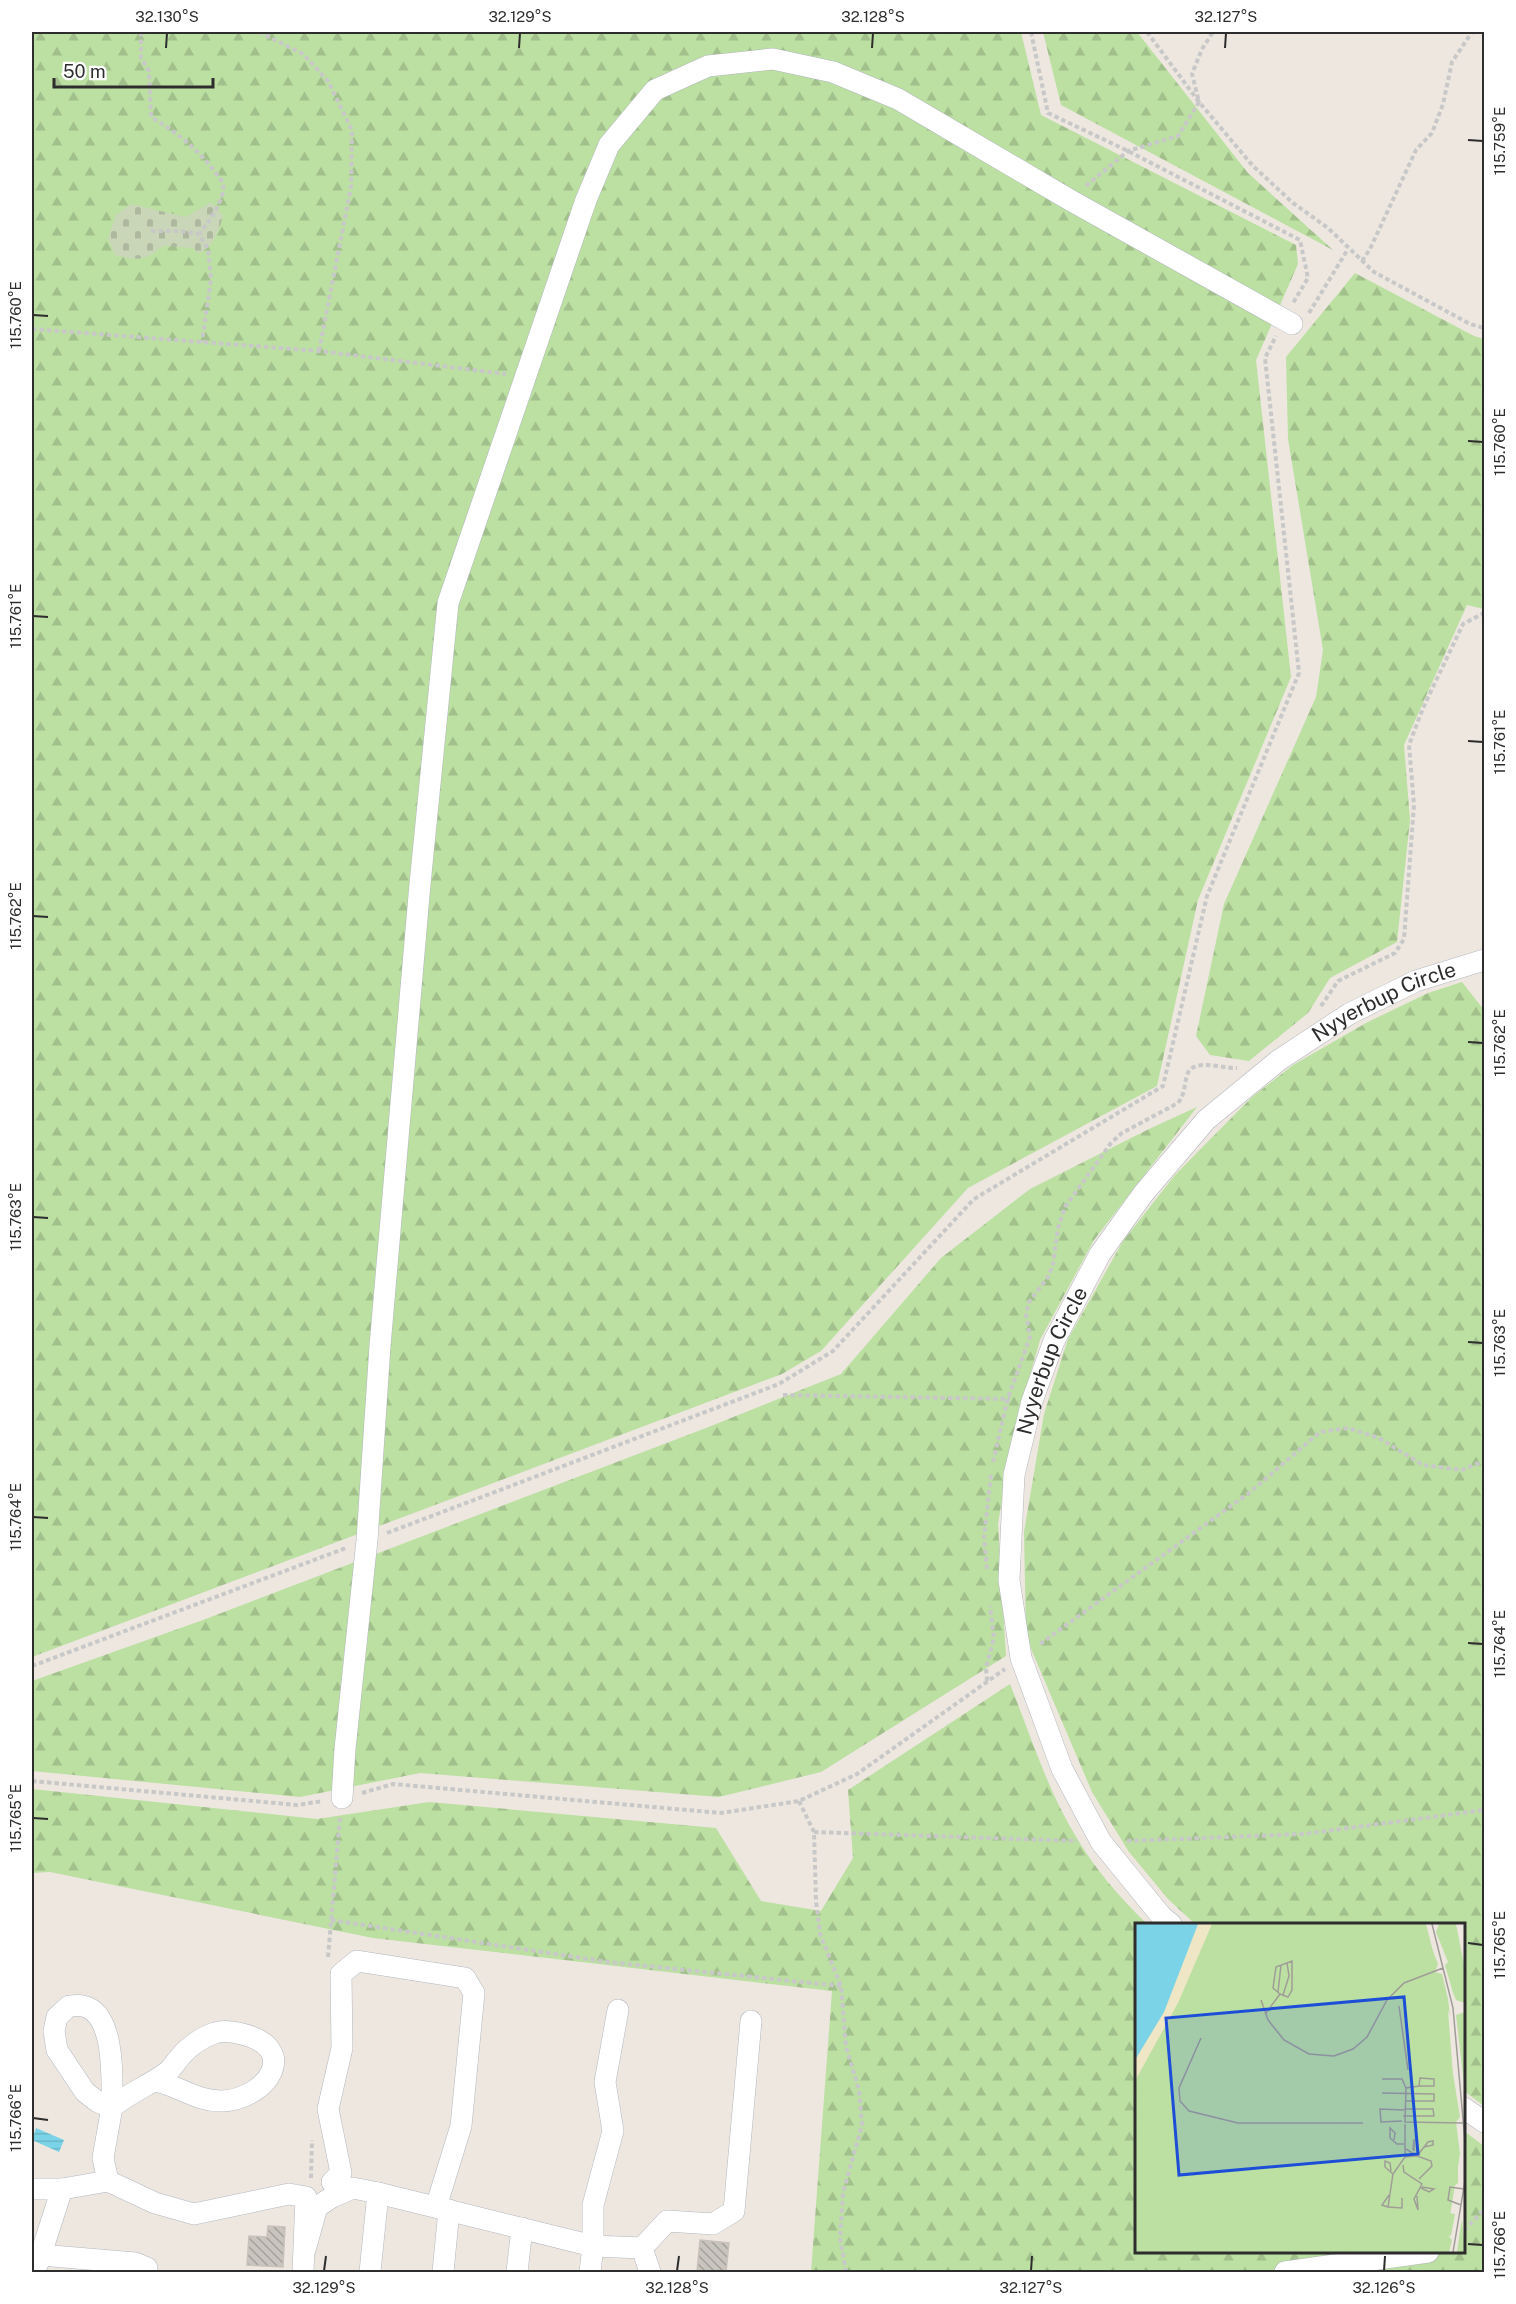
<svg xmlns="http://www.w3.org/2000/svg" width="1516" height="2304" viewBox="0 0 1516 2304" font-family="'Public Sans',sans-serif">
<style>
.forest{fill:url(#forest-firs)}
.cemetery{fill:url(#cemetery-stones)}
.water{fill:url(#water-rules)}
.building{fill:url(#building-back-hatch);stroke:#c9c2ba;stroke-width:1.5}
.lines{fill:none;stroke-linecap:round;stroke-linejoin:round}
.minor-casing{stroke:#b3b7bf;stroke-width:22}
.path{stroke:#c8c8c8;stroke-width:4;stroke-dasharray:4.5 3;stroke-linecap:butt}
.minor{stroke:#fff;stroke-width:21}
.ticks{fill:none;stroke:#2d2d2d;stroke-width:2}
.labels{text-anchor:middle;stroke-width:4.5;stroke-linejoin:round;paint-order:stroke}
.street-label{font-size:21px;fill:#2d2d2d;stroke:#fff}
.inset-road{fill:none;stroke:#a09d98;stroke-width:1.5}
.view{fill:#1d4ed8;fill-opacity:0.15;stroke:#1d4ed8;stroke-width:3}
.inset-edge{fill:none;stroke:#2d2d2d;stroke-width:3}
.neatline{fill:none;stroke:#2d2d2d;stroke-width:2}
.ticks-label{font-size:15px;text-anchor:middle;fill:#2d2d2d}
</style>
<defs>
<pattern id="forest-firs" width="22" height="20" patternUnits="userSpaceOnUse" patternTransform="scale(1.5)"><rect width="22" height="20" fill="#bbe0a1"/><path d="M5 1l3.5 6h-7zM16 11l3.5 6h-7z" fill="#a1c08b"/></pattern>
<pattern id="cemetery-stones" width="16" height="16" patternUnits="userSpaceOnUse" patternTransform="scale(1.5)"><rect width="16" height="16" fill="#c9d6b8"/><path d="M2 7V4a2 2 0 0 1 4 0v3zM10 15v-3a2 2 0 0 1 4 0v3z" fill="#adb89e"/></pattern>
<pattern id="water-rules" width="6" height="5" patternUnits="userSpaceOnUse" patternTransform="scale(1.5)"><rect width="6" height="5" fill="#7bd3e8"/><path d="M0 2.5h6" fill="none" stroke="#6bb5c7"/></pattern>
<pattern id="building-back-hatch" width="6" height="6" patternUnits="userSpaceOnUse" patternTransform="scale(1.5)"><rect width="6" height="6" fill="#c9c5be"/><path d="M-1 5l2 2M0 0l6 6M5-1l2 2" fill="none" stroke="#a4a09b"/></pattern>
</defs>
<rect width="100%" height="100%" fill="#ede7e0"/>
<!-- forest -->
<g class="forest">
<polygon points="32,32 1021,32 1041,115 1296,245 1298,264 1256,360 1291,677 1198,900 1157,1086 968,1188 821,1351 782,1374 32,1657"/>
<polygon points="1043,32 1137,32 1248,173 1333,250 1061,105"/>
<polygon points="1355,273 1474,336 1484,339 1484,609 1467,605 1404,745 1410,820 1397,942 1330,978 1308,1013 1249,1061 1210,1055 1196,1036 1224,904 1316,697 1323,650 1288,439 1286,357"/>
<polygon points="1462,982 1484,1010 1484,2106 1464,2091 1464,1924 1195,1924 1168,1899 1129,1852 1092,1792 1026,1637 1024,1532 1044,1414 1068,1339 1123,1241 1175,1175 1252,1097 1293,1065 1366,1023 1428,993"/>
<polygon points="1197,1107 1094,1240 1040,1340 1012,1439 998,1524 1006,1656 821,1772 719,1797 420,1773 300,1797 32,1771 32,1681 203,1620 706,1428 841,1374 941,1258 1030,1189 1149,1129"/>
<path d="M1010 1684C1030 1734 1047 1789 1075 1835 1094 1868 1120 1898 1147 1924H1136V2252H1464V2131L1484 2146V2272H811L832 1991 373 1938 50 1872 32 1873V1789L317 1819 429 1802 716 1828 761 1901 821 1911 853 1858 848 1790Z"/>
</g>
<!-- cemetery -->
<path class="cemetery" d="M211 202 223 216C218 233 215 245 198 254L193 248 163 246C145 261 137 261 115 255L108 238 116 215 131 204 186 217Z"/>
<!-- water -->
<polygon class="water" points="36,2128 64,2140 59,2152 32,2140"/>
<!-- building -->
<g class="building">
<polygon points="268,2226 285,2227 283,2267 247,2265 249,2236 267,2237"/>
<polygon points="700,2240 729,2243 726,2272 697,2272"/>
</g>
<g class="lines">
<defs>
<g id="minor">
<polyline points="342,1798 345,1749 367,1540 380,1346 420,884 448,603 586,200 609,145 655,90 708,66 773,59 833,72 898,99 1070,200 1292,324"/>
<path id="s1" d="M1171 1924 1162 1917 1101 1842 1062 1769 1021 1658 1009 1580 1014 1475 1032 1401 1054 1341 1100 1254 1143 1194 1206 1120 1279 1060 1349 1014 1416 981 1484 960"/>
<path d="M69 2006C73 2006 79 2005 83 2006 116 2013 112 2082 112 2107L98 2102 85 2092 57 2050 54 2031 57 2017Z"/>
<polyline points="1464,2108 1484,2122"/>
<path d="M108 2181 103 2158 112 2107C129 2093 148 2086 166 2073 172 2069 176 2061 181 2056 188 2047 204 2036 215 2033 223 2030 234 2032 242 2034 300 2048 269 2098 223 2101 196 2102 179 2085 154 2081"/>
<polyline points="332,2182 341,2173 328,2109 342,2048 341,1974 357,1961 465,1978 474,1993 461,2126 436,2207"/>
<polyline points="32,2189 62,2189 108,2181 155,2203 194,2214 289,2194 306,2197 303,2272"/>
<polyline points="642,2248 667,2221 713,2224 734,2211 751,2021"/>
<polyline points="305,2250 317,2207 332,2197 353,2188 378,2193 593,2246 642,2248 650,2272"/>
<polyline points="41,2255 135,2263 147,2268 146,2272"/>
<polyline points="32,2271 38,2263 62,2189"/>
<polyline points="370,2272 378,2193"/>
<polyline points="443,2272 449,2210"/>
<polyline points="517,2272 522,2228"/>
<polyline points="590,2272 593,2246 593,2205 613,2131 605,2082 618,2010"/>
<polyline points="1285,2272 1428,2252"/>
</g>
</defs>
<!-- minor casing -->
<use href="#minor" class="minor-casing"/>
<!-- path -->
<g class="path">
<path d="M141 32V58L149 71 151 117C176 132 198 149 215 172 218 176 222 180 223 184 226 198 208 223 199 234"/>
<polyline points="259,32 303,54 328,81 352,130 351,187 319,351"/>
<polyline points="1031,32 1048,113 1128,151 1300,240 1308,278 1293,303"/>
<polyline points="1147,32 1199,102 1253,166 1293,203 1328,228 1374,272 1470,324 1484,328"/>
<polyline points="1086,186 1128,151 1178,136 1199,102 1192,74 1202,49 1213,32"/>
<polyline points="151,231 180,231 199,234 208,249 211,279 202,342"/>
<polyline points="1362,261 1370,249 1416,150 1432,133 1443,104 1452,62 1472,32"/>
<polyline points="1309,313 1348,249"/>
<polyline points="32,329 319,351 506,374"/>
<polyline points="1321,1006 1338,981 1395,953 1404,939 1414,805 1409,745 1423,708 1463,624 1484,613"/>
<polyline points="783,1395 1010,1399"/>
<path d="M993 1462 1008 1398 1030 1337 1026 1314 1029 1302 1048 1277 1053 1264 1058 1228 1065 1207 1111 1143 1122 1133 1178 1103C1185 1094 1184 1086 1187 1075 1193 1057 1223 1069 1237 1068"/>
<polyline points="387,1533 779,1384 833,1351 974,1199 1163,1086 1207,896 1299,673 1265,358 1276,336"/>
<polyline points="987,1569 984,1537 991,1475"/>
<polyline points="1040,1644 1249,1493 1320,1432 1348,1428 1379,1438 1423,1465 1462,1470 1484,1461"/>
<polyline points="32,1666 346,1548"/>
<polyline points="987,1681 986,1668 994,1638 990,1606"/>
<polyline points="32,1781 297,1805 323,1801"/>
<polyline points="362,1793 393,1784 721,1813 799,1801 857,1774 1005,1669"/>
<polyline points="799,1801 814,1832 816,1901 820,1934 841,1986 846,2047 859,2090 862,2125 843,2193 840,2238 846,2272"/>
<polyline points="814,1832 1077,1841"/>
<polyline points="1127,1841 1304,1834 1484,1810"/>
<polyline points="331,1920 608,1962 841,1986"/>
<polyline points="328,1957 340,1818"/>
<polyline points="311,2178 312,2140"/>
<polyline points="1464,2230 1484,2210"/>
</g>
<!-- minor -->
<use href="#minor" class="minor"/>
</g>
<!-- ticks -->
<path class="ticks" d="M166 48 167 33M519 48 520 33M872 48 873 33M1225 48 1226 33M1468 140 1483 141M33 315 48 316M1468 441 1483 442M33 616 48 617M1468 741 1483 742M33 916 48 917M1468 1042 1483 1043M33 1217 48 1218M1468 1342 1483 1343M33 1517 48 1518M1468 1643 1483 1644M33 1818 48 1819M1468 1943 1483 1945M33 2118 48 2120M1468 2244 1483 2245M324 2271 326 2256M677 2271 679 2256M1031 2271 1032 2256M1384 2271 1385 2256"/>
<g class="labels">
<!-- street labels -->
<g class="street-label">
<text dy="7" stroke="none"><textPath href="#s1" startOffset="1118">Nyyerbup Circle</textPath></text>
<text dy="7" stroke="none"><textPath href="#s1" startOffset="614">Nyyerbup Circle</textPath></text>
</g>
</g>
<!-- overview -->
<g transform="translate(1135 1923)">
<rect width="330" height="330" fill="#ede7e0"/>
<path d="M63 1H287L303 41 300 49 307 51 313 76 315 93 303 58 325 194 321 199 325 231 312 311 317 317 314 329H0V137L29 89ZM304 1H321L330 46V80L321 77 318 70 310 42 313 39 301 9ZM330 89V170L321 92ZM327 296 330 329H322L325 307Z" fill="#bbe0a1"/>
<path d="M77 1H118L107 12 103 36 69 28ZM158 1H291L301 40 297 43 292 39 293 48 259 66 230 114 220 123 205 131 173 129 147 113 133 92 145 74 155 76 161 64 162 45 155 35 153 21ZM83 34 101 41 94 95 109 100 129 99 143 113 141 119 100 109 70 116 60 109 68 86 69 56ZM294 51 296 58 303 57 312 75 319 165 312 168V186H304L301 147 243 148 238 230 241 292 256 293 255 299 240 302 231 290 227 244V161L235 150 222 148 210 132 237 111 260 70ZM58 112 46 141 32 146 0 206V181L14 156ZM103 112 146 122 159 141 180 159 217 237 212 329H0V211L35 147 47 143 58 116 70 119ZM148 118 174 132 207 133 221 151 228 205 224 329H216L219 237 179 153 158 135ZM318 205 323 232V260L318 264 311 259 316 250 314 240 305 236 308 231 307 209ZM295 286 320 291 316 313 311 312 308 327 281 329 282 307 270 304 253 329H229V309L238 305 244 307 247 317 251 316 260 293 286 295Z" fill="#bbe0a1"/>
<path d="M63 1H77L43 80 0 158V137L29 89Z" fill="#efe6c6"/>
<path d="M0 1H63L29 89 0 137Z" fill="#7bd3e8"/>
<path class="inset-road" d="M297 1 318 85 330 218M143 69 146 42M148 72 154 53 152 40M126 77 133 97 149 117 174 131 199 133 218 126 232 114 252 77 269 60 308 45M264 83 273 147M131 90 145 71 138 65 141 44 157 38V67L153 74 145 71M66 115 44 165 45 178 54 188 103 200H228M247 156H267L271 165M284 163H299V156L285 155 284 163 271 165 270 199 328 200M247 170 299 171V178H271M268 193H299L298 186H269M267 198 246 199 245 186 269 187M259 217 260 210 255 205V215L262 221H269M278 227 279 216V228M270 234 282 233 271 226M268 242 269 249 287 261 279 276 283 287 282 273M256 248 255 240 250 238V244L258 251M284 256 297 243 296 238 282 233 293 219 298 218V222L289 224M286 265 294 269 299 266 287 264M267 275V285L253 284 258 251 270 234V201M326 282 313 277 315 264 329 266M253 284 247 282 254 272M318 329 330 258"/>
<path class="view" d="M269 74 283 231 44 252 31 95Z"/>
<rect width="330" height="330" class="inset-edge"/>
</g>
<!-- border -->
<rect width="1516" height="2304" fill="none" stroke="#ffffff" stroke-width="66"/>
<!-- scale -->
<path d="M54 78v9h159v-9" fill="none" stroke="#2d2d2d" stroke-width="3"/>
<text x="63" y="78" font-size="18" fill="#2d2d2d" stroke="#ffffff" stroke-width="4.5" paint-order="stroke">50 m</text>
<rect x="33" y="33" width="1450" height="2238" class="neatline"/>
<g class="ticks-label">
<text x="167" y="22">32.130°S</text>
<text x="520" y="22">32.129°S</text>
<text x="873" y="22">32.128°S</text>
<text x="1226" y="22">32.127°S</text>
<text transform="translate(1500 141) rotate(-90)" y="5">115.759°E</text>
<text transform="translate(16 315) rotate(-90)" y="5">115.760°E</text>
<text transform="translate(1500 442) rotate(-90)" y="5">115.760°E</text>
<text transform="translate(16 616) rotate(-90)" y="5">115.761°E</text>
<text transform="translate(1500 742) rotate(-90)" y="5">115.761°E</text>
<text transform="translate(16 916) rotate(-90)" y="5">115.762°E</text>
<text transform="translate(1500 1043) rotate(-90)" y="5">115.762°E</text>
<text transform="translate(16 1217) rotate(-90)" y="5">115.763°E</text>
<text transform="translate(1500 1343) rotate(-90)" y="5">115.763°E</text>
<text transform="translate(16 1517) rotate(-90)" y="5">115.764°E</text>
<text transform="translate(1500 1644) rotate(-90)" y="5">115.764°E</text>
<text transform="translate(16 1818) rotate(-90)" y="5">115.765°E</text>
<text transform="translate(1500 1945) rotate(-90)" y="5">115.765°E</text>
<text transform="translate(16 2118) rotate(-90)" y="5">115.766°E</text>
<text transform="translate(1500 2245) rotate(-90)" y="5">115.766°E</text>
<text x="324" y="2293">32.129°S</text>
<text x="677" y="2293">32.128°S</text>
<text x="1031" y="2293">32.127°S</text>
<text x="1384" y="2293">32.126°S</text>
</g>
</svg>
